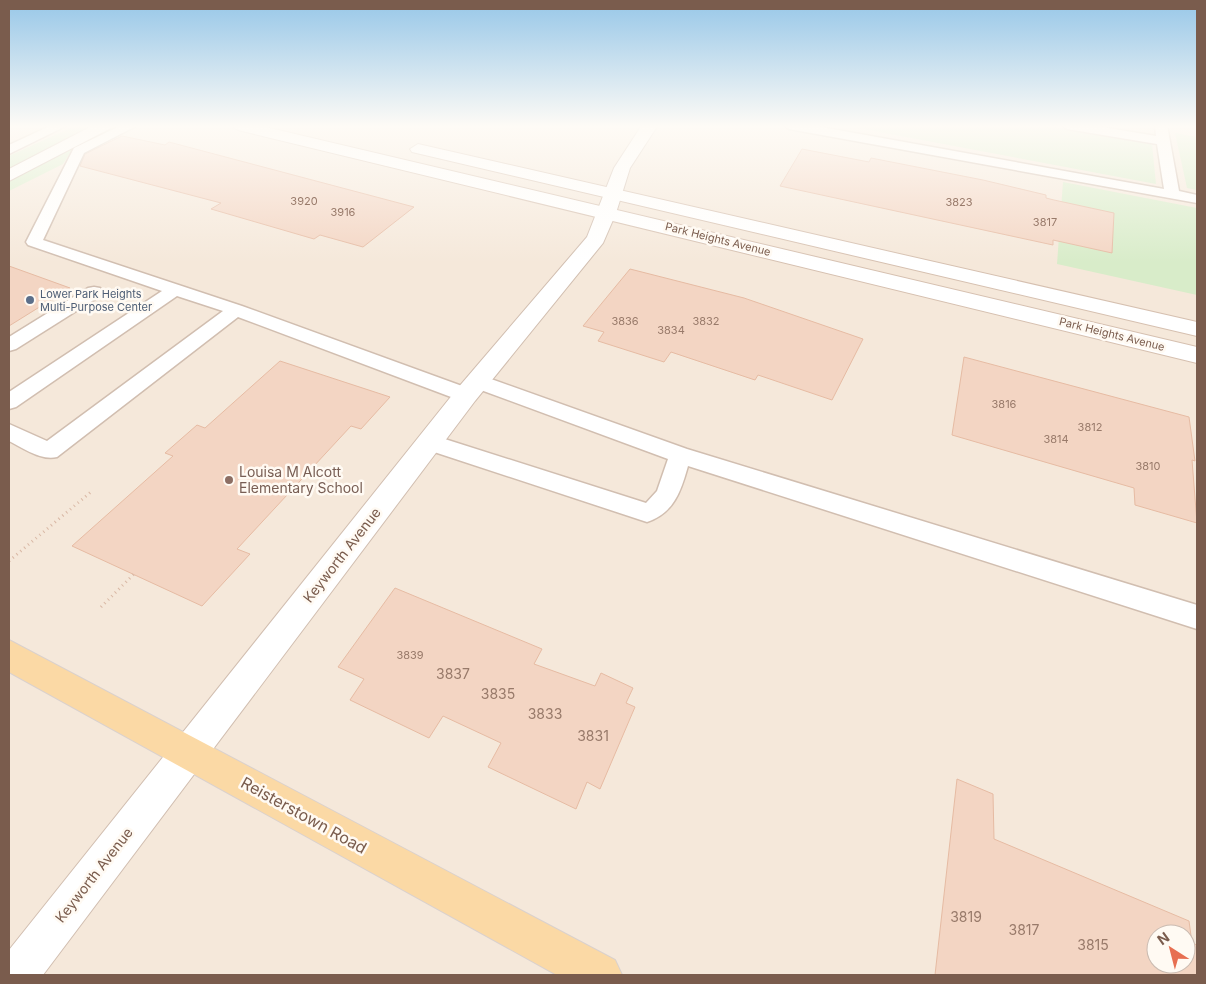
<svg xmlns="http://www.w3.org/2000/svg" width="1206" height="984" viewBox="0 0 1206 984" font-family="Inter,sans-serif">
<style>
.residential{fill:#f5e8da;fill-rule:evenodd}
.green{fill:#d8ecc9}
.building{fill:#f3d5c3;stroke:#e6bba3;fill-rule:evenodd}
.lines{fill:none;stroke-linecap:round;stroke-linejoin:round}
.service-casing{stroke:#d1beb0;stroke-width:3}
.pedestrian-casing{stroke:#d1beb0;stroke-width:2}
.minor-casing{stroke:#d1beb0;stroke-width:2}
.secondary-casing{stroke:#d6c0b0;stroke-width:2}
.primary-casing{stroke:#dad1cd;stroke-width:2}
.path{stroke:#d9b8a5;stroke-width:3;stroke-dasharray:1 4;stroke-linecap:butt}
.service{fill:#fff;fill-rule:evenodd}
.pedestrian{fill:#fff;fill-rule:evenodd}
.minor{fill:#fff;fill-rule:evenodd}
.secondary{fill:#fff;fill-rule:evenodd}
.primary{fill:#fbd9a5;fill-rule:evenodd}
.service-dot{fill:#5c6f8a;stroke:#fffaf3;stroke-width:2}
.education-dot{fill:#8d6e63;stroke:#fffaf3;stroke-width:2}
.labels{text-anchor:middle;stroke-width:5;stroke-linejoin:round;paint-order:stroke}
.number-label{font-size:11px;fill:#987a6a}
.far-street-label{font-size:11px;fill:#7a5c4d;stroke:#fffaf3}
.far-service-label{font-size:11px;fill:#4e5e75;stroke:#fffaf3;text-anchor:start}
.education-label{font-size:14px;fill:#785e54;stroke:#fffaf3;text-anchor:start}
.street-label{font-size:14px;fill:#7a5c4d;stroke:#fffaf3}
.near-number-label{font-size:14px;fill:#987a6a}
.near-street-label{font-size:16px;fill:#7a5c4d;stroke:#fffaf3}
</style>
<rect width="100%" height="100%" fill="#fdf6ec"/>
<!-- residential -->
<path class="residential" d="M9 125H1197V975H9ZM1156 934H1186V964H1156Z"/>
<!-- green -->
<g class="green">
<polygon points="77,125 123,125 72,150 63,164 9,191 9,156"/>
<polygon points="842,125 1044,125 1152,144 1156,184"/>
<polygon points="1175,133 1197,137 1197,190 1187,188"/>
<polygon points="1063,182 1197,208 1197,295 1057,264"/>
</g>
<!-- building -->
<g class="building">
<polygon points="122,136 165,145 169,142 414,207 363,247 320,235 314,239 211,209 221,203 80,166 85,154"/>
<polygon points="802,149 869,162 871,158 983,180 1046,195 1046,198 1054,200 1114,213 1112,253 1053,240 1053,245 780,186"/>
<polygon points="9,266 70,288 9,326"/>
<polygon points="630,269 744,298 863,339 832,400 758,375 755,380 671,352 664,362 598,341 604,332 583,326"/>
<polygon points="964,357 1189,417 1195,461 1192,460 1197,523 1135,505 1134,488 952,435"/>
<polygon points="280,361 390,397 361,429 351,426 237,549 250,554 202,606 72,546 173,456 165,453 197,425 205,428"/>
<polygon points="395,588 542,649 534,664 595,686 601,673 633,688 626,703 635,707 600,789 587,782 576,809 488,767 501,743 443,716 429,738 350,700 364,679 338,667"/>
<path d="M957 779 993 794 994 839 1189 921 1192 943 1197 945V975H935ZM1156 934H1186V964H1156Z"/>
</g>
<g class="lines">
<defs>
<g id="service">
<polygon points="52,125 68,125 9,154 9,145"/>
<path d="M122 125H138L84 153 43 240 242 306 473 390 476 395 473 400 466 402 459 400 238 317 57 457C41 461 23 448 9 441V424L47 441 223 311 177 296 16 407 9 409V392L162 291 28 245 26 242 74 148Z"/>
<polygon points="783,125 810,125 1164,189 1157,144 1067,129 1061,125 1090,125 1156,136 1155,125 1167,125 1179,191 1197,195 1197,203 789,129"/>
<polygon points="94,287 100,288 103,292 100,296 16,349 9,351 9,337 88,288"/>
<path d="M477 374 687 449 1197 605V629L688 466C681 491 674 513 647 522L422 448 418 442 422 436 429 434 646 503 657 491 668 459 470 386 467 381 470 376Z"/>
</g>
<polygon id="pedestrian" points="94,125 114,125 111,128 9,181 9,169"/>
<polygon id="minor" points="642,125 658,125 630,168 616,213 603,243 475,401 43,975 9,975 9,950 457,389 587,237 614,168"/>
<g id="secondary">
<polygon points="230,125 257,125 1197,347 1197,363 238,130"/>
<polygon points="418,144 1197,322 1197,336 412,152 410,149"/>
</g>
<polygon id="primary" points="9,640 615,960 622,975 557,975 9,672"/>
</defs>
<!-- service casing -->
<use href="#service" class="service-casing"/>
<!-- pedestrian casing -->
<use href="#pedestrian" class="pedestrian-casing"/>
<!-- minor casing -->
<use href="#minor" class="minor-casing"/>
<!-- secondary casing -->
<use href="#secondary" class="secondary-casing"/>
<!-- primary casing -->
<use href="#primary" class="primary-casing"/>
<!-- path -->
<g class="path">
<polyline points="9,561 92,491"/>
<polyline points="101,607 134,574"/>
</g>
<!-- service -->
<use href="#service" class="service"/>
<!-- pedestrian -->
<use href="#pedestrian" class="pedestrian"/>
<!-- minor -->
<use href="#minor" class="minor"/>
<!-- secondary -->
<use href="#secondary" class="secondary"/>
<!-- primary -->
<use href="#primary" class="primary"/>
</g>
<!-- sky -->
<linearGradient id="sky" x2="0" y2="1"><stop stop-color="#97c7e8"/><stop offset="0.48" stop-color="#fefbf6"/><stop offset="1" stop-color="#fefbf6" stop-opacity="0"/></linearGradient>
<rect width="1206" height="263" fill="url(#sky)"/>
<!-- markers -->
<circle class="service-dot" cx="30" cy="300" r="5"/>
<circle class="education-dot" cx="229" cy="480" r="5"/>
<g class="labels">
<!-- number labels -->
<g class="number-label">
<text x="304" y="205">3920</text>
<text x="959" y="206">3823</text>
<text x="343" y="216">3916</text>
<text x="1045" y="226">3817</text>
<text x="625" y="325">3836</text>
<text x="706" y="325">3832</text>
<text x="671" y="334">3834</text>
<text x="1004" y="408">3816</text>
<text x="1090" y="431">3812</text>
<text x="1056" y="443">3814</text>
<text x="1148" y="470">3810</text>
<text x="410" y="659">3839</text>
</g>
<!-- far-street labels -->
<g class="far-street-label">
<text transform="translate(718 239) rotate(14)" y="4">Park Heights Avenue</text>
<text transform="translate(1112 334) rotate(14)" y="4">Park Heights Avenue</text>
</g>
<!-- far-service labels -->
<g class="far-service-label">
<text x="40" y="298">Lower Park Heights<tspan x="40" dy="13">Multi-Purpose Center</tspan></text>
</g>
<!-- education labels -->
<g class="education-label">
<text x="239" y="477">Louisa M Alcott<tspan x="239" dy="16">Elementary School</tspan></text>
</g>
<!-- street labels -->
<g class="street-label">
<text transform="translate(342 555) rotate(-52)" y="5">Keyworth Avenue</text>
<text transform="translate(94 875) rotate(-52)" y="5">Keyworth Avenue</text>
</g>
<!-- near-number labels -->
<g class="near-number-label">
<text x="453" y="679">3837</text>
<text x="498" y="699">3835</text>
<text x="545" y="719">3833</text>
<text x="593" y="741">3831</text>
<text x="966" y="922">3819</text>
<text x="1024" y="935">3817</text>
<text x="1093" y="950">3815</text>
</g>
<!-- near-street labels -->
<g class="near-street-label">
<text transform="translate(304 815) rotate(29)" y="6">Reisterstown Road</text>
</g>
</g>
<!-- border -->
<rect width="1206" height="984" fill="none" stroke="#7a5c4d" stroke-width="20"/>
<!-- north arrow -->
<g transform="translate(1171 949) rotate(324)"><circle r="24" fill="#fffaf3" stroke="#cabbb1"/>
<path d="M0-4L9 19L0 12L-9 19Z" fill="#e76f51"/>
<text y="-8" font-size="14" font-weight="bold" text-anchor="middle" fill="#7a5c4d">N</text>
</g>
</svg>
